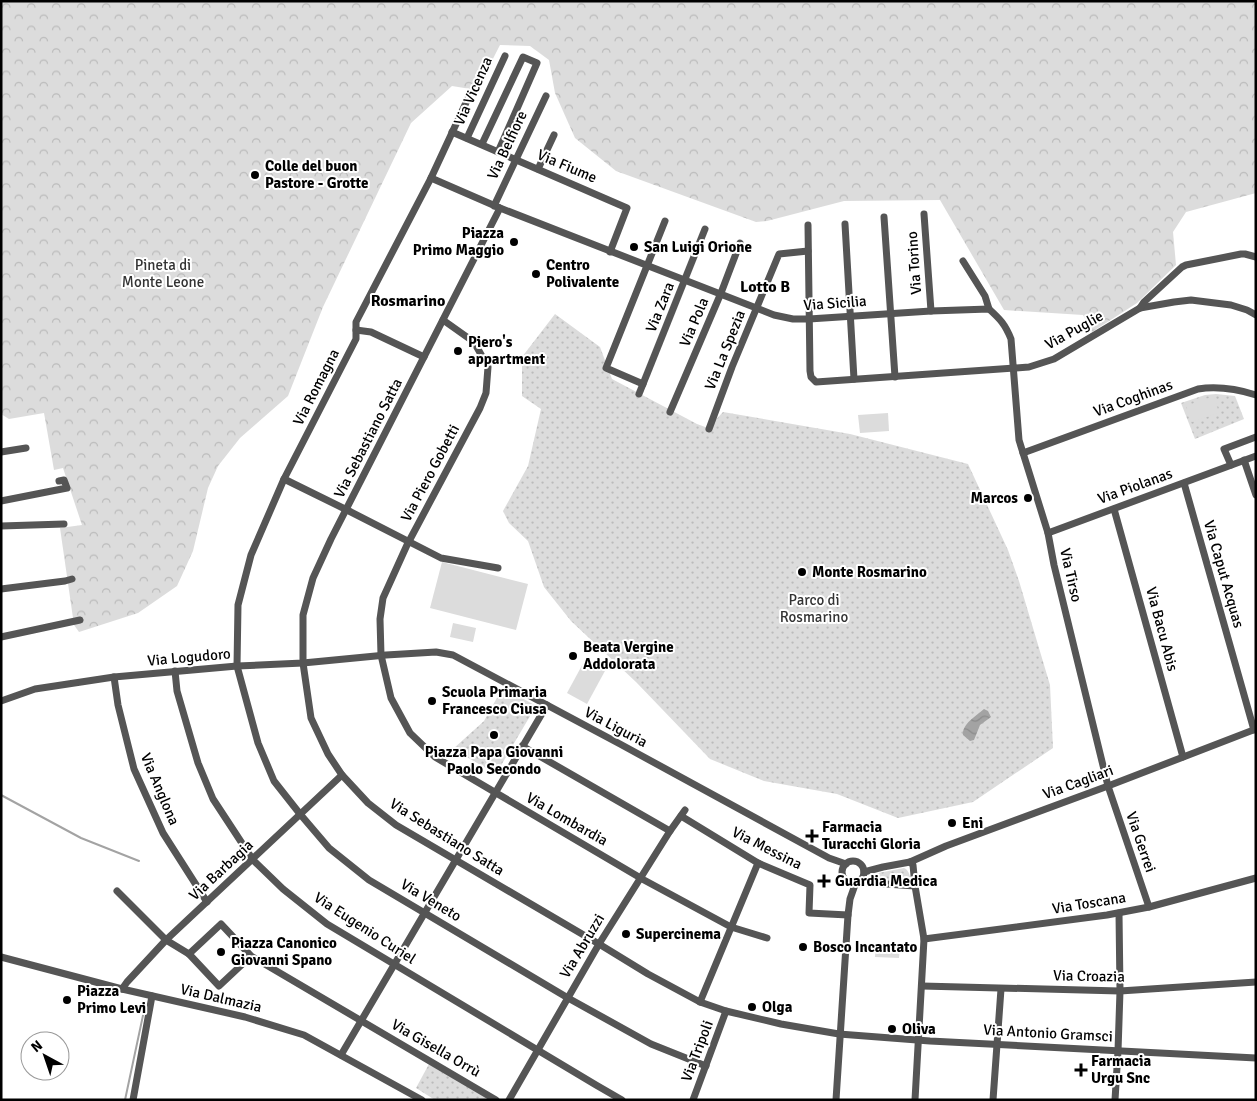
<svg xmlns="http://www.w3.org/2000/svg" width="1257" height="1101" viewBox="0 0 1257 1101" font-family="Signika,sans-serif">
<style>
.grass{fill:url(#grass-dots)}
.forest{fill:url(#forest-crowns)}
.garden{fill:#dcdcdc}
.water{fill:url(#water-waves)}
.lines{fill:none;stroke-linecap:round;stroke-linejoin:round}
.stream{stroke:#a3a3a3;stroke-width:2}
.minor{stroke:#555;stroke-width:7}
.poi-dot{fill:#000;stroke:#fff;stroke-width:2}
.labels{text-anchor:middle;stroke-width:4;stroke-linejoin:round;paint-order:stroke}
.street-label{font-size:15px;fill:#000;stroke:#fff}
.poi-label{font-size:15px;font-weight:bold;fill:#000;stroke:#fff;text-anchor:start}
.park-label{font-size:15px;fill:#333;stroke:#fff}
.neighbourhood-label{font-size:16px;font-weight:bold;fill:#000;stroke:#fff}
</style>
<defs>
<pattern id="grass-dots" width="8" height="8" patternUnits="userSpaceOnUse" patternTransform="scale(1.25)"><rect width="8" height="8" fill="#dcdcdc"/><path d="M2 2h.1M6 6h.1" fill="none" stroke="#bbb" stroke-width="1.8" stroke-linecap="round"/></pattern>
<pattern id="forest-crowns" width="20" height="18" patternUnits="userSpaceOnUse" patternTransform="scale(1.25)"><rect width="20" height="18" fill="#dcdcdc"/><path d="M2 6a3 3 0 1 1 6 0M12 15a3 3 0 1 1 6 0" fill="none" stroke="#bbb"/></pattern>
<pattern id="water-waves" width="16" height="10" patternUnits="userSpaceOnUse" patternTransform="scale(1.25)"><rect width="16" height="10" fill="#a3a3a3"/><path d="M0 5q4-4 8 0t8 0" fill="none" stroke="#8b8b8b"/></pattern>
</defs>
<rect width="100%" height="100%" fill="#fff"/>
<!-- grass -->
<g class="grass">
<polygon points="555,314 600,347 612,379 697,424 708,428 723,412 850,434 968,464 1008,550 1019,581 1050,685 1053,748 973,802 898,818 837,794 764,781 710,759 636,682 571,621 544,587 528,541 509,523 503,511 528,466 541,409 522,396 522,357"/>
<polygon points="1216,394 1235,396 1244,419 1195,439 1181,403 1205,395"/>
<polygon points="503,687 536,706 496,774 453,749 484,721"/>
<path d="M904 868C910 870 910 879 912 885L865 879 873 874Z"/>
<polygon points="429,1064 492,1100 435,1100 416,1088"/>
</g>
<!-- forest -->
<polygon class="forest" points="1,1 1256,1 1256,193 1186,212 1173,232 1176,265 1137,303 1092,332 1083,315 1004,310 940,200 844,201 767,221 756,222 616,171 575,138 555,93 549,60 530,46 500,45 477,90 452,86 411,123 323,307 288,396 240,438 218,466 208,488 193,551 177,586 138,613 79,632 74,625 60,528 82,525 63,468 54,470 44,413 9,419 1,414"/>
<!-- garden -->
<g class="garden">
<polygon points="1214,396 1219,413 1192,422 1186,406"/>
<polygon points="888,413 889,431 860,433 858,415"/>
<polygon points="442,562 528,584 516,630 430,608"/>
<polygon points="453,623 476,628 473,642 450,637"/>
<polygon points="586,658 606,669 587,704 567,693"/>
<polygon points="876,944 900,946 899,958 875,957"/>
</g>
<!-- water -->
<path class="water" d="M984 709 988 711 991 717 980 725 974 740 970 741 963 735C962 724 976 716 984 709Z"/>
<g class="lines">
<!-- stream -->
<g class="stream">
<polyline points="1,795 81,838 139,861"/>
<polyline points="125,1100 145,1006"/>
</g>
<!-- minor -->
<g class="minor">
<polyline points="470,94 431,178 356,322 356,339 284,479 251,555 238,605 237,666 258,743 274,781 300,814 329,848 369,880 568,998 651,1044 706,1066"/>
<polyline points="452,132 627,208 610,252"/>
<polyline points="467,138 505,56"/>
<polyline points="482,144 523,57 537,63 498,152"/>
<polyline points="538,169 554,135"/>
<path d="M431 178 500 208 774 315 793 319H809L931 311 989 309C1000 319 1005 324 1011 339L1019 440 1048 533 1054 565 1108 786 1149 907"/>
<polyline points="494,206 546,96"/>
<polyline points="500,208 331,539 313,578 303,615 303,663 311,718 328,754 342,775 368,803 396,825 599,944 648,974 700,1002 726,1011 781,1024 839,1034 930,1041 1256,1058"/>
<polyline points="924,214 931,311"/>
<polyline points="884,217 895,377"/>
<polyline points="845,224 854,379"/>
<polyline points="808,225 810,371 811,377 816,382 1029,367 1054,359 1140,308 1174,302 1191,300 1231,305 1247,310 1256,315"/>
<polyline points="963,261 985,296 989,309"/>
<polyline points="1140,308 1144,302 1182,267 1186,265 1241,254 1245,254 1256,257"/>
<polyline points="443,320 474,342 488,367 486,393 480,408 407,545 383,598 380,619 381,655 391,698 410,733 435,757 644,880 731,927 767,938"/>
<polyline points="356,330 371,332 424,357"/>
<polyline points="643,384 606,368 665,221"/>
<polyline points="639,394 705,229"/>
<polyline points="670,412 721,293 740,243"/>
<polyline points="709,429 732,367 779,254 808,251"/>
<polyline points="1,452 26,448"/>
<path d="M1023 453 1198 389C1217 386 1237 389 1256 395"/>
<polyline points="1244,460 1256,495"/>
<polyline points="1231,465 1224,449 1256,437"/>
<polyline points="284,479 349,511 441,558 498,568"/>
<polyline points="1184,483 1254,730"/>
<polyline points="1,501 67,488 64,480 59,481"/>
<polyline points="1114,509 1183,757"/>
<polyline points="1,526 64,524"/>
<polyline points="1048,533 1256,456"/>
<polyline points="1,589 65,581 72,579"/>
<polyline points="1,637 80,620"/>
<polyline points="175,671 177,691 198,763 213,799 253,860 283,889 327,924 596,1085 622,1100"/>
<polyline points="114,677 118,705 134,769 163,833 207,902"/>
<polyline points="1,701 35,689 114,677 237,666 303,663 386,655 436,652 453,655 620,744 829,858 846,864"/>
<polyline points="522,746 670,831"/>
<polyline points="681,816 758,863 810,885 809,913 848,915"/>
<circle cx="853" cy="872" r="11"/>
<polyline points="910,862 913,865 915,886 924,939 915,1100"/>
<polyline points="864,872 883,867 910,862 946,846 1108,786 1256,729"/>
<polyline points="857,882 915,886"/>
<polyline points="117,891 166,940 189,954"/>
<polyline points="924,939 1107,915 1149,907 1256,878"/>
<polyline points="251,956 219,986 189,954 221,924 251,956 496,1100"/>
<polyline points="1,957 122,989 245,1017 304,1035 422,1100"/>
<polyline points="922,986 1120,991 1256,982"/>
<polyline points="122,989 127,982 166,940 342,775"/>
<polyline points="700,1002 758,863"/>
<polyline points="341,1055 547,705"/>
<polyline points="133,1100 152,996"/>
<polyline points="509,1100 599,944 670,831 685,810"/>
<polyline points="693,1100 726,1011"/>
<polyline points="836,1100 848,915 850,899 856,882"/>
<polyline points="993,1100 1001,989"/>
<polyline points="1115,1100 1118,1051 1120,991 1119,913"/>
</g>
</g>
<!-- markers -->
<g class="poi-dot">
<circle cx="255" cy="175" r="5"/>
<circle cx="514" cy="242" r="5"/>
<circle cx="634" cy="247" r="5"/>
<circle cx="536" cy="274" r="5"/>
<circle cx="458" cy="351" r="5"/>
<circle cx="1028" cy="498" r="5"/>
<circle cx="802" cy="572" r="5"/>
<circle cx="573" cy="656" r="5"/>
<circle cx="432" cy="701" r="5"/>
<circle cx="494" cy="735" r="5"/>
<circle cx="952" cy="823" r="5"/>
<path d="M809.5 828.5h5v5h5v5h-5v5h-5v-5h-5v-5h5z"/>
<path d="M821.5 873.5h5v5h5v5h-5v5h-5v-5h-5v-5h5z"/>
<circle cx="626" cy="934" r="5"/>
<circle cx="803" cy="947" r="5"/>
<circle cx="221" cy="952" r="5"/>
<circle cx="67" cy="1000" r="5"/>
<circle cx="752" cy="1007" r="5"/>
<circle cx="892" cy="1029" r="5"/>
<path d="M1078.5 1062.5h5v5h5v5h-5v5h-5v-5h-5v-5h5z"/>
</g>
<g class="labels">
<!-- street labels -->
<g class="street-label">
<text transform="translate(473 91) rotate(-66)" y="5">Via Vicenza</text>
<text transform="translate(507 145) rotate(-65)" y="5">Via Belfiore</text>
<text transform="translate(567 166) rotate(23)" y="5">Via Fiume</text>
<text transform="translate(914 263) rotate(-94)" y="5">Via Torino</text>
<text transform="translate(835 303) rotate(-4)" y="5">Via Sicilia</text>
<text transform="translate(660 307) rotate(-68)" y="5">Via Zara</text>
<text transform="translate(694 322) rotate(-67)" y="5">Via Pola</text>
<text transform="translate(1074 330) rotate(-29)" y="5">Via Puglie</text>
<text transform="translate(725 350) rotate(-68)" y="5">Via La Spezia</text>
<text transform="translate(316 387) rotate(-63)" y="5">Via Romagna</text>
<text transform="translate(1133 398) rotate(-20)" y="5">Via Coghinas</text>
<text transform="translate(368 438) rotate(-63)" y="5">Via Sebastiano Satta</text>
<text transform="translate(430 473) rotate(-62)" y="5">Via Piero Gobetti</text>
<text transform="translate(1135 486) rotate(-20)" y="5">Via Piolanas</text>
<text transform="translate(1224 574) rotate(74)" y="5">Via Caput Acquas</text>
<text transform="translate(1071 575) rotate(77)" y="5">Via Tirso</text>
<text transform="translate(1162 629) rotate(75)" y="5">Via Bacu Abis</text>
<text transform="translate(189 657) rotate(-5)" y="5">Via Logudoro</text>
<text transform="translate(616 727) rotate(28)" y="5">Via Liguria</text>
<text transform="translate(1078 782) rotate(-20)" y="5">Via Cagliari</text>
<text transform="translate(160 789) rotate(67)" y="5">Via Anglona</text>
<text transform="translate(567 819) rotate(30)" y="5">Via Lombardia</text>
<text transform="translate(447 837) rotate(32)" y="5">Via Sebastiano Satta</text>
<text transform="translate(1141 842) rotate(71)" y="5">Via Gerrei</text>
<text transform="translate(767 848) rotate(27)" y="5">Via Messina</text>
<text transform="translate(221 870) rotate(-43)" y="5">Via Barbagia</text>
<text transform="translate(431 900) rotate(31)" y="5">Via Veneto</text>
<text transform="translate(1089 903) rotate(-9)" y="5">Via Toscana</text>
<text transform="translate(365 928) rotate(33)" y="5">Via Eugenio Curiel</text>
<text transform="translate(582 946) rotate(-59)" y="5">Via Abruzzi</text>
<text transform="translate(1089 976) rotate(1)" y="5">Via Croazia</text>
<text transform="translate(221 998) rotate(13)" y="5">Via Dalmazia</text>
<text transform="translate(1048 1033) rotate(3)" y="5">Via Antonio Gramsci</text>
<text transform="translate(436 1048) rotate(30)" y="5">Via Gisella Orrù</text>
<text transform="translate(697 1051) rotate(-69)" y="5">Via Tripoli</text>
</g>
<!-- poi labels -->
<g class="poi-label">
<text x="265" y="171">Colle del buon<tspan x="265" dy="17">Pastore - Grotte</tspan></text>
<text x="504" y="238" text-anchor="end">Piazza<tspan x="504" dy="17">Primo Maggio</tspan></text>
<text x="644" y="252">San Luigi Orione</text>
<text x="546" y="270">Centro<tspan x="546" dy="17">Polivalente</tspan></text>
<text x="468" y="347">Piero's<tspan x="468" dy="17">appartment</tspan></text>
<text x="1018" y="503" text-anchor="end">Marcos</text>
<text x="812" y="577">Monte Rosmarino</text>
<text x="583" y="652">Beata Vergine<tspan x="583" dy="17">Addolorata</tspan></text>
<text x="442" y="697">Scuola Primaria<tspan x="442" dy="17">Francesco Ciusa</tspan></text>
<text x="494" y="757" text-anchor="middle">Piazza Papa Giovanni<tspan x="494" dy="17">Paolo Secondo</tspan></text>
<text x="962" y="828">Eni</text>
<text x="822" y="832">Farmacia<tspan x="822" dy="17">Turacchi Gloria</tspan></text>
<text x="835" y="886">Guardia Medica</text>
<text x="636" y="939">Supercinema</text>
<text x="231" y="948">Piazza Canonico<tspan x="231" dy="17">Giovanni Spano</tspan></text>
<text x="813" y="952">Bosco Incantato</text>
<text x="77" y="996">Piazza<tspan x="77" dy="17">Primo Levi</tspan></text>
<text x="762" y="1012">Olga</text>
<text x="902" y="1034">Oliva</text>
<text x="1091" y="1066">Farmacia<tspan x="1091" dy="17">Urgu Snc</tspan></text>
</g>
<!-- park labels -->
<g class="park-label">
<text x="163" y="270">Pineta di<tspan x="163" dy="17">Monte Leone</tspan></text>
<text x="814" y="605">Parco di<tspan x="814" dy="17">Rosmarino</tspan></text>
</g>
<!-- neighbourhood labels -->
<g class="neighbourhood-label">
<text x="765" y="292">Lotto B</text>
<text x="408" y="306">Rosmarino</text>
</g>
</g>
<!-- border -->
<rect width="1257" height="1101" fill="none" stroke="#000000" stroke-width="5"/>
<!-- north arrow -->
<g transform="translate(45 1056) rotate(320)"><circle r="24" fill="#ffffff" stroke="#999999"/>
<path d="M0-4L9 19L0 12L-9 19Z" fill="#000000"/>
<text y="-8" font-size="14" font-weight="bold" text-anchor="middle" fill="#000000">N</text>
</g>
</svg>
